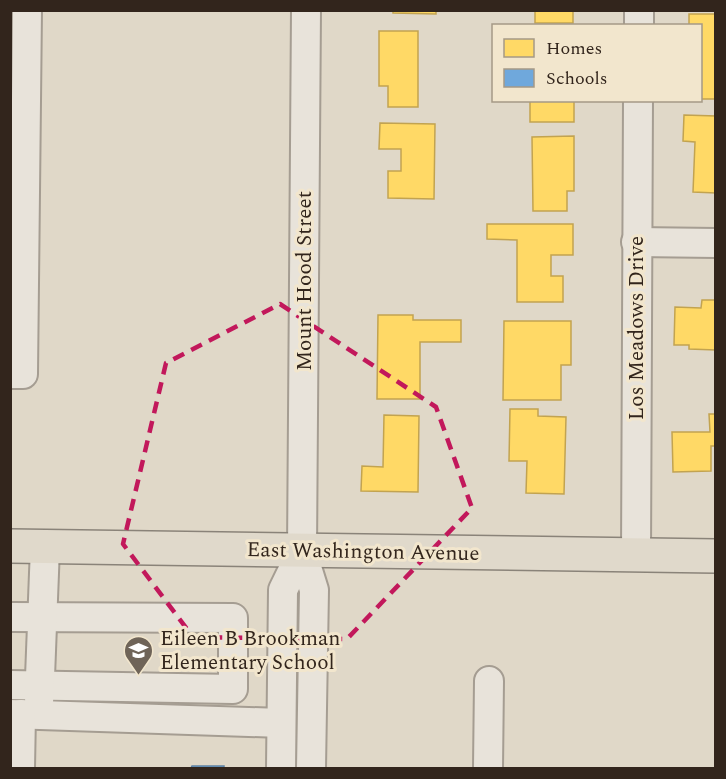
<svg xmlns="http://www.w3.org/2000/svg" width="726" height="779" viewBox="0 0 726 779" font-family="Spectral,serif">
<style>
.homes{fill:#ffd966;stroke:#c2a350;stroke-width:1.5}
.schools{fill:#6fa8dc;stroke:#5d81a2;stroke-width:1.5}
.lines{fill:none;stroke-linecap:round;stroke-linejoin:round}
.minor-casing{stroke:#a59d92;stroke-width:32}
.major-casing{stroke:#8a8379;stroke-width:36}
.minor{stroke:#e8e3da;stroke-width:28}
.major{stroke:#e0d9cb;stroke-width:33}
.marked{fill:none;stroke:#c2185b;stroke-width:4.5;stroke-dasharray:12 8;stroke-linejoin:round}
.labels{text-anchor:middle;stroke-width:6;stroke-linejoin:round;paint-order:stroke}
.street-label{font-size:21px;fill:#32251c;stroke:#f2e6cd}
.poi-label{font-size:21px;fill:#32251c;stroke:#f2e6cd;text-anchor:start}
</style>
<rect width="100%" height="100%" fill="#e0d8c8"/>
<!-- homes -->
<g class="homes">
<polygon points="393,10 436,10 436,14 393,13"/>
<rect x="535" y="10" width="38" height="13"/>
<polygon points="689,14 716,14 716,99 700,99 700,26 689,26"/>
<polygon points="379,31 418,31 418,107 388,107 388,86 379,86"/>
<rect x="530" y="100" width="44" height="22"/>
<polygon points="684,115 716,116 716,193 693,192 695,142 683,141"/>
<polygon points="380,123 435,124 434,199 388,198 388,171 401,171 401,149 379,149"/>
<polygon points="574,136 574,191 567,191 567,211 533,211 532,137"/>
<polygon points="487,224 573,224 573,255 551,255 551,276 563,276 563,302 517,302 517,240 487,239"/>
<polygon points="702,300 716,300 716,350 689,349 689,345 674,345 675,307 701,308"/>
<polygon points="378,315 413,315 413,320 461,320 461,342 420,342 420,399 377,399"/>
<polygon points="504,321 571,321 571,365 561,365 561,400 503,400"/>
<polygon points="510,409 538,409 538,416 566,417 564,494 526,493 527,461 509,461"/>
<polygon points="709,414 716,414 716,446 711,446 711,471 673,472 672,432 710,432"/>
<polygon points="384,415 419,416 418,492 361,491 362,466 383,467"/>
</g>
<!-- schools -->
<polygon class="schools" points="192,766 224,766 224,768 191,768"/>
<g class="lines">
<defs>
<g id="minor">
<polyline points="306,10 302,551 314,590 311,768"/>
<polyline points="639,26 639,10"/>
<polyline points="636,242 716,243"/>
<polyline points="10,374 23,374 27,10"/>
<polyline points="636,555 638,100"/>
<polyline points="10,617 233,618 233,689 10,685"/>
<polyline points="39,703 45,547"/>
<polyline points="10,714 281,723"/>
<polyline points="20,768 21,714"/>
<polyline points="281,768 283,590 302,551"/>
<polyline points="488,768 489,681"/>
</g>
<polyline id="major" points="10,546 716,556"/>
</defs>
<!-- minor casing -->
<use href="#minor" class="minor-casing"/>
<!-- major casing -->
<use href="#major" class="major-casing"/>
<!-- minor -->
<use href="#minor" class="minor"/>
<!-- major -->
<use href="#major" class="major"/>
</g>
<!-- marked area -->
<path class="marked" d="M280 304 436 407 472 508 347 639 193 637 123 544 166 363Z"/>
<!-- icons -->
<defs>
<symbol id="school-pin" viewBox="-11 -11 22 30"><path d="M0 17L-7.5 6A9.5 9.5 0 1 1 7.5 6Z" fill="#6f6458" stroke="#f2e6cd"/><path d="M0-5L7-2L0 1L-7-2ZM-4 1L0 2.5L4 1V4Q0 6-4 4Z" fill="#fff"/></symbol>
</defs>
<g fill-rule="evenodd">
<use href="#school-pin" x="122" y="634" width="33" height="45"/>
</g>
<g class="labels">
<!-- street labels -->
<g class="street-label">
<text transform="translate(304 281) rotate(-90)" y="7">Mount Hood Street</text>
<text transform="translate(636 328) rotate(-90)" y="7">Los Meadows Drive</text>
<text transform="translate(363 551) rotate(1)" y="7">East Washington Avenue</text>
</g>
<!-- poi labels -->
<g class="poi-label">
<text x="160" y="645">Eileen B Brookman<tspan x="160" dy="24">Elementary School</tspan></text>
</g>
</g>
<!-- border -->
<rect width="726" height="779" fill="none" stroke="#32251c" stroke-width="24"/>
<!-- legend -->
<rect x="492" y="24" width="210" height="78" fill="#f2e6cd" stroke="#a59986" stroke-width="1.5"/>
<rect x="504" y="39" width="30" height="18" fill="#ffd966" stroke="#a59986" stroke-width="1.5"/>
<text x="546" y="54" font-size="18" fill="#32251c">Homes</text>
<rect x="504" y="69" width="30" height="18" fill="#6fa8dc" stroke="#a59986" stroke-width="1.5"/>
<text x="546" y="84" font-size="18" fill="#32251c">Schools</text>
</svg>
